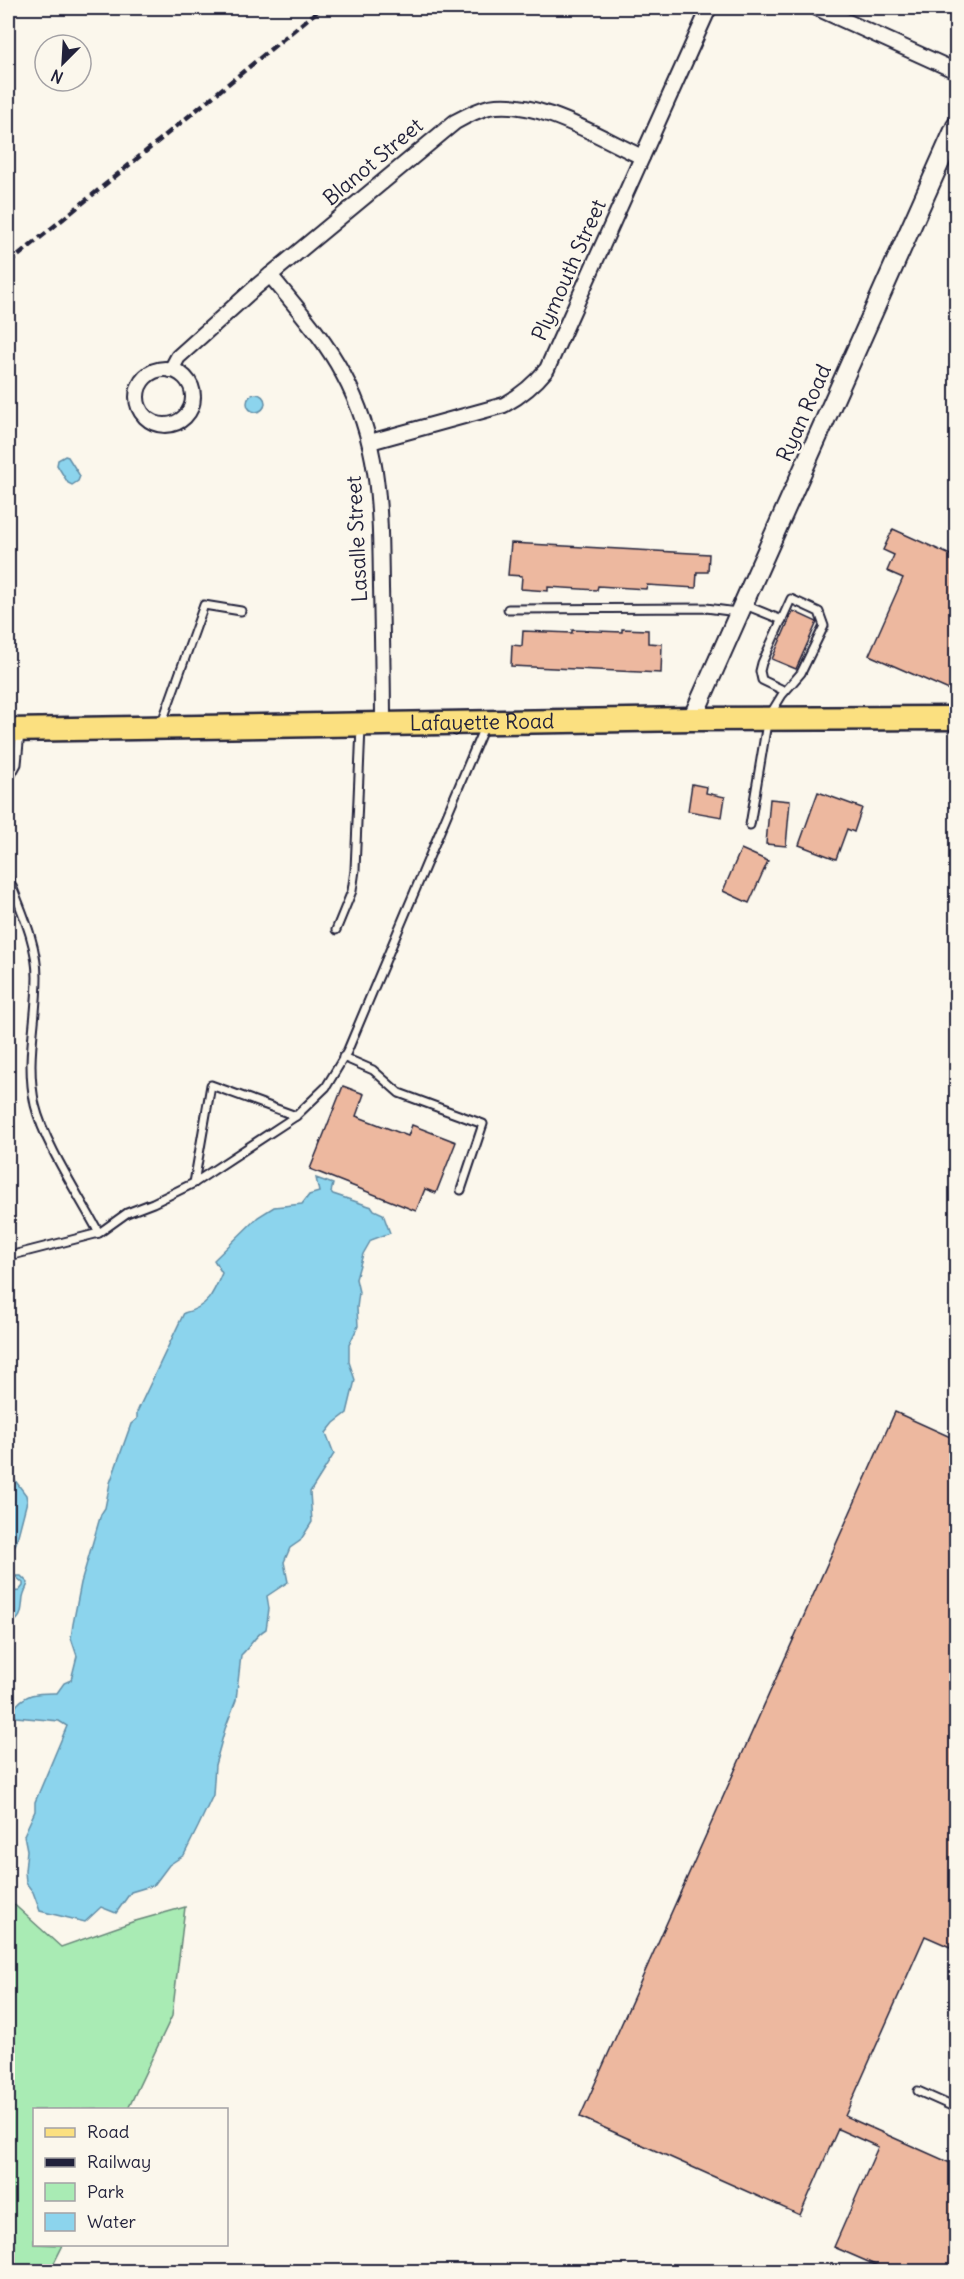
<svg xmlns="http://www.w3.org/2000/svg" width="964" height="2279" viewBox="0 0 964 2279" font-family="Delius,sans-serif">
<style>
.green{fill:#a9ebb4;stroke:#668678;stroke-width:1.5}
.water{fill:#8cd4ed;stroke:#628da6;stroke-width:1.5}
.building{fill:#edb89f;stroke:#22223b;stroke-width:1.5}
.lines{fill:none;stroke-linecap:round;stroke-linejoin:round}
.service-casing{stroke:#22223b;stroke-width:11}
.minor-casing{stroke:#22223b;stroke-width:18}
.tertiary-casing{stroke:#22223b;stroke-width:22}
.primary-casing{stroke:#22223b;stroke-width:27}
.service{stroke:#fbf7ec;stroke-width:7}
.minor{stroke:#fbf7ec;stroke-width:14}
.tertiary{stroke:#fbf7ec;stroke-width:18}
.primary{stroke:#fbe080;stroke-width:22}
.rail{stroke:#22223b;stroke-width:4.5;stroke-dasharray:9 4.5;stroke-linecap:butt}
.labels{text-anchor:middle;stroke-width:5;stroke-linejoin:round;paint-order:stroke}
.street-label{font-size:21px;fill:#22223b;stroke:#fbf7ec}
</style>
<rect width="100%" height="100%" fill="#fbf7ec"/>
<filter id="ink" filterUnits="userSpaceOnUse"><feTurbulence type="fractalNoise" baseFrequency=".0167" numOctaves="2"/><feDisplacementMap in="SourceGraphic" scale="12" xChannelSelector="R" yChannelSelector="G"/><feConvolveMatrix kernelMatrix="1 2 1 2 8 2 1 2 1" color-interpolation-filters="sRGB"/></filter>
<g filter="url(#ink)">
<!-- green -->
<polygon class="green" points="8,1899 61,1947 132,1922 185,1907 172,2016 128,2109 34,2110 34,2244 63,2245 50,2271 8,2271"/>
<!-- water -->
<g class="water">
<circle cx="256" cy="403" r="9"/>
<polygon points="65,456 68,457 80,476 78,481 72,485 68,483 57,465 58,460"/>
<path d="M316 1178 333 1184 331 1192 333 1194 372 1207 374 1210 383 1214 390 1233 371 1240 363 1254 356 1279 359 1292 357 1308 358 1326 349 1345V1362L355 1380 347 1413 334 1423 326 1433 334 1454 310 1492 312 1522 300 1541 290 1548 284 1562 288 1582 267 1596 269 1609 266 1629C254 1636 251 1646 241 1655L236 1700 225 1729 215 1765 213 1795 198 1827 184 1855 169 1865 154 1885 131 1892 116 1913 101 1907 85 1922 40 1911 33 1892 26 1883 25 1871 27 1850 24 1835 35 1811V1802L67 1726 59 1721 16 1717 13 1710C25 1692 38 1693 57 1693L64 1683 71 1680 77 1656 71 1638 73 1624 81 1583 101 1514 105 1508 110 1483 131 1424 137 1419V1412L184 1313C208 1307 213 1294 222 1273L214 1260 258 1217 274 1207 302 1204 309 1195 319 1192Z"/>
<polygon points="8,1471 26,1495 27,1501 16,1543 8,1560"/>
<path d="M15 1576H21L28 1583C27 1587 24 1592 23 1597 21 1615 23 1616 8 1627V1594L10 1592 19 1591 23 1586V1583Z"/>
</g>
<!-- building -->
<g class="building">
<polygon points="893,529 957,558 957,674 949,690 869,655 903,578 887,571 894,555 883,550"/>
<polygon points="511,543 709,554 708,572 697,572 696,588 647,585 646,589 598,586 597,590 548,587 548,591 521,589 522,576 508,575"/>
<polygon points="793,611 817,622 796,669 772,659"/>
<polygon points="622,629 648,630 648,643 662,644 661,673 511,666 512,645 522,646 523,631 572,633 572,630 622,632"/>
<polygon points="692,784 707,787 706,793 725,797 722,817 688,811"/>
<polygon points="818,792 862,808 854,832 847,829 836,859 799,845"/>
<polygon points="770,799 790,801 786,846 766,844"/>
<polygon points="741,849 768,861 749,903 723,891"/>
<polygon points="343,1086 364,1094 356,1116 408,1136 412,1125 456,1142 436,1193 425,1189 416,1211 310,1169"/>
<polygon points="895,1412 957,1440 957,1950 925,1936 845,2116 957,2166 957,2271 889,2271 834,2247 878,2147 838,2129 800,2215 580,2117"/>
</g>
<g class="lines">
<defs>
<g id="service">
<polyline points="745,605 782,620"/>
<polyline points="508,609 706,608 737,612"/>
<polyline points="771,713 782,695 801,673 824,626 819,612 791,599 762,663 760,671 762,680 785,691"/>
<polyline points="161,725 204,605 241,611"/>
<polyline points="8,780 17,764 20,732"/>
<polyline points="750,825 767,723"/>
<path d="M8 876C20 908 37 942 37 977 37 1022 25 1059 35 1105 44 1143 80 1197 99 1233"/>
<polyline points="336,930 352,891 355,870 361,727"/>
<polyline points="343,1057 373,1070 399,1093 483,1124 461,1190"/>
<polyline points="194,1183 211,1085 296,1116"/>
<polyline points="13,1255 99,1233 127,1213 153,1203 194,1183 296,1116 326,1087 347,1052 484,727"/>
<polyline points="918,2091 956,2108"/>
</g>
<g id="minor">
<polyline points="817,8 956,71"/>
<path d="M270 275C296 307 324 338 343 374 381 444 380 510 381 587 382 633 383 678 383 724"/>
<circle cx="165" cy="397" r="28"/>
<path d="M171 370 178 357 257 286 455 122C466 116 477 110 489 107 537 98 599 137 642 157"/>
<path d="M370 442 504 405C522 395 534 385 547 369L709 8"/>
</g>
<polyline id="tertiary" points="692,719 956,126"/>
<g id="primary">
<path id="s1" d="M8 730 692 719 956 718"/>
</g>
</defs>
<!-- service casing -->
<use href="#service" class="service-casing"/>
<!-- minor casing -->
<use href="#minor" class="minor-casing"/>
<!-- tertiary casing -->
<use href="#tertiary" class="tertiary-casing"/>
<!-- primary casing -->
<use href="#primary" class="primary-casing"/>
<!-- service -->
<use href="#service" class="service"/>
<!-- minor -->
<use href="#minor" class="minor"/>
<!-- tertiary -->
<use href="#tertiary" class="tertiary"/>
<!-- primary -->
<use href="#primary" class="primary"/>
<!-- rail -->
<polyline class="rail" points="8,264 321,8"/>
</g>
</g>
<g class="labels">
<!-- street labels -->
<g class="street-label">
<text transform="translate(373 162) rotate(-40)" y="7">Blanot Street</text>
<text transform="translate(569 270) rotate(-66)" y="7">Plymouth Street</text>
<text transform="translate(804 413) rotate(-66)" y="7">Ryan Road</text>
<text transform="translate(357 539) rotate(-93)" y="7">Lasalle Street</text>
<text dy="7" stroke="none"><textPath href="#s1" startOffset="474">Lafayette Road</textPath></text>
</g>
</g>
<!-- margin -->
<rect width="964" height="2279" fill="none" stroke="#fbf7ec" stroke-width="30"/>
<rect x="15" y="15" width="934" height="2249" fill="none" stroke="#22223b" stroke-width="2" filter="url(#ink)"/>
<!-- legend -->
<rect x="33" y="2108" width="195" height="138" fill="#fbf7ec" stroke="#a4a2a5" stroke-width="1.5"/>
<rect x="45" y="2128" width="30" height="9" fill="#fbe080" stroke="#a4a2a5" stroke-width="1.5"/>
<text x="87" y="2138" font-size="18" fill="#22223b">Road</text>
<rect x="45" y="2158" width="30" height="9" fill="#22223b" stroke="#a4a2a5" stroke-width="1.5"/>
<text x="87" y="2168" font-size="18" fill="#22223b">Railway</text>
<rect x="45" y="2183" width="30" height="18" fill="#a9ebb4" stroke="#a4a2a5" stroke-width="1.5"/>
<text x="87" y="2198" font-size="18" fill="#22223b">Park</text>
<rect x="45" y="2213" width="30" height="18" fill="#8cd4ed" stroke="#a4a2a5" stroke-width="1.5"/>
<text x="87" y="2228" font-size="18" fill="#22223b">Water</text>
<!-- north arrow -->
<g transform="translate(63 63) rotate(204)"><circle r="28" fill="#fbf7ec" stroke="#a4a2a5" stroke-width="1.5"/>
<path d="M0-4.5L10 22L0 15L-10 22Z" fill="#22223b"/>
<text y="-9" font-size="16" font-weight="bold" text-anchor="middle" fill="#22223b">N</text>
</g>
</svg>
